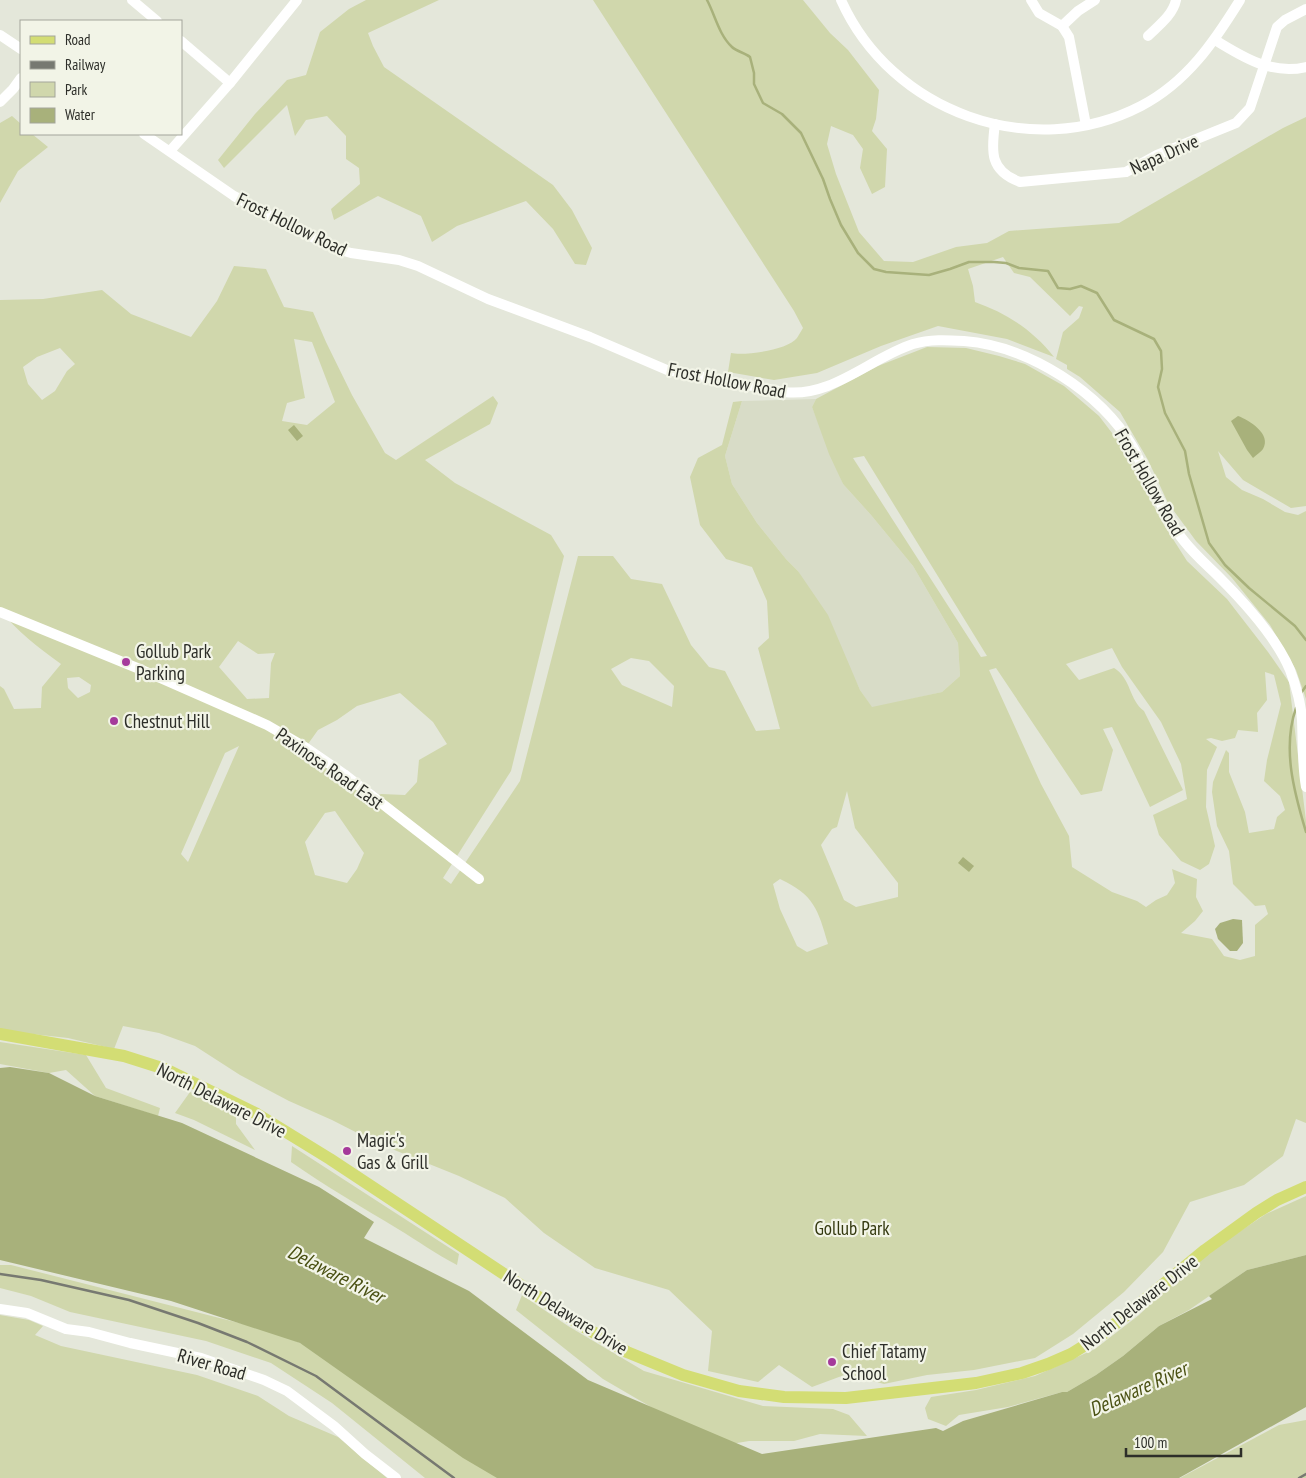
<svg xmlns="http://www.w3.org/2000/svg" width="1306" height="1478" viewBox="0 0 1306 1478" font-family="'PT Sans Narrow',sans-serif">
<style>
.built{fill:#d8dcc7}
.green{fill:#d0d7ac;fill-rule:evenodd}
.water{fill:#a8b17b}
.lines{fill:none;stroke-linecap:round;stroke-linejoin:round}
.stream{stroke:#a8b17b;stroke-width:2.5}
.minor{stroke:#fff;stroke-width:10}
.major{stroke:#d3dd74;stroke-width:12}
.rail{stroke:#777971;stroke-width:2.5}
.poi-dot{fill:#a53a9b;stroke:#f2f4e7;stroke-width:2}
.labels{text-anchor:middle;stroke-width:4.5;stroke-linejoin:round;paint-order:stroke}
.street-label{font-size:19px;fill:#2d2e29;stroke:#f2f4e7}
.poi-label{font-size:19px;fill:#2d2e29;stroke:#f2f4e7;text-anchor:start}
.park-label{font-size:19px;fill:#34390f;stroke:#f2f4e7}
.water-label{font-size:20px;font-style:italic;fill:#495012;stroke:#f2f4e7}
</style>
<rect width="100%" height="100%" fill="#e4e7da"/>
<!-- built -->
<polygon class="built" points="816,399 812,407 843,484 871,515 913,566 958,643 960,676 942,692 872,708 860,690 845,658 798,571 786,559 757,523 732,484 725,456 742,401"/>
<!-- green -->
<g class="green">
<polygon points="366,0 439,0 368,33 373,46 384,67 553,185 572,210 592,248 586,265 575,264 553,229 526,201 457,226 432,242 421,216 378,196 334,220 331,209 360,184 359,168 346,159 346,136 327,116 306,120 295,136 287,105 224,168 218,160 255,114 287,80 306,75 320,32 349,9"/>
<path d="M593 0H803L830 33 848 50 879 90 876 119 872 131 887 149 885 187 872 194 860 168 863 149 853 135 831 126 827 144 836 174 859 232 884 261 913 262 956 247 987 243 1009 231 1119 223 1283 128 1306 117V506L1291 508 1243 480 1218 451 1226 477 1242 490 1263 499 1285 512 1298 515 1306 511V699L1296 670 1270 625 1232 578 1196 541 1168 503 1148 460 1120 412 1080 377 1067 369V365L1056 359 1063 332 1079 318 1083 307 1079 306 1070 316 1030 277 1014 273 1003 257 968 269 973 286 975 302C1006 313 1033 330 1054 357L1007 339 938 326 881 346 817 373 774 380 728 372 731 353C744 356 788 350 797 338 799 335 801 331 803 328L794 311Z"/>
<polygon points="12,116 21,124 21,134 32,134 48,147 18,171 0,203 0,123"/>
<path d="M234 266 266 269 284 307 313 312 326 342 352 395 385 453 396 460 493 396 498 403 490 424 425 460 455 483 551 535 564 556 511 771 443 878 451 884 520 781 578 556H613L631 579 662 584 691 645 709 667 725 671 756 731 780 729 758 648 769 638 767 601 752 567 726 559 700 525 690 477 698 458 722 445 733 402 742 401 725 456 732 484 757 523 786 559 798 571 828 615 860 690 872 707 942 692 960 676 958 643 913 566 871 515 843 484 829 454 812 407 816 399 878 366 927 347 966 348 999 356 1025 364 1064 386 1099 416 1122 446 1164 525 1187 561 1227 599 1268 652 1289 682 1306 821V1123L1296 1119 1283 1156 1244 1185 1190 1202 1163 1252 1124 1292 1073 1334 1035 1358 974 1370 927 1375 884 1384 847 1374 812 1387 779 1365 758 1382 708 1371 712 1331 669 1290 595 1268 544 1233 505 1198 459 1176 377 1143 332 1120 289 1101 240 1075 195 1046 159 1033 123 1026 114 1049 68 1038 23 1033 0 1029V686L4 689 14 709 41 708 42 687 61 664C38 647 17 632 0 609V300L43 299 102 290 131 314 191 337 217 301ZM294 339 312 342 335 402 307 425 282 421 287 403 305 398ZM60 348 75 364 67 371 55 391 42 400 28 384 23 367 37 357ZM864 456 987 656 981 657 853 458ZM238 641 258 654 275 653 271 663 269 698 247 699 219 667ZM1112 648 1122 667 1161 722 1181 764 1187 799 1153 815 1159 835 1181 861 1200 870 1209 864 1215 846 1206 807 1207 770 1217 747 1206 739 1211 738 1222 741 1235 738 1238 730 1258 732 1257 713 1267 700 1265 672 1274 675 1281 704 1267 760 1264 781 1280 796 1285 810 1277 817 1274 829 1249 833 1245 812 1229 772V753L1226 750 1213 782 1212 792 1217 826 1229 851 1233 884 1255 906 1265 905 1268 914 1255 925V956L1240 960 1224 956 1212 939 1181 933 1195 921 1203 911 1196 897 1197 879 1172 869 1175 883 1167 895 1156 900 1146 907 1137 901 1112 892 1072 867 1069 836 1041 784 989 670 996 668 1081 795 1102 791 1113 750 1103 729 1112 727 1150 807 1183 790 1144 711C1129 700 1131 678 1114 668L1079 680 1066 664ZM631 658 649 661 674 686 672 707 622 685 611 669ZM79 677 91 685 90 692 78 698 68 688 67 678ZM400 693 433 722 447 744 419 760 417 782 405 795 381 794 369 799 303 751 318 730 337 720 357 706ZM239 746 188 862 181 854 225 753ZM847 791 855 828 898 883V897L856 907 844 900 821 845 832 829 837 827ZM335 811 364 853 357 869 347 883 315 875 305 842 325 813ZM780 879C814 895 818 909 828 944L807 952 797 946 780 909 773 884Z"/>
<polygon points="0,1042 86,1055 106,1088 160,1108 158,1116 95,1096 66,1070 49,1073 0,1064"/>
<polygon points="190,1092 236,1112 236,1124 255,1150 194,1120 175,1113"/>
<path d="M292 1146 459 1254 457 1265C436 1254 418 1241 398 1229 362 1207 325 1186 291 1162Z"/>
<polygon points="1306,1196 1306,1255 1247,1270 1189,1310 1159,1326 1123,1356 1096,1375 1067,1392 1062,1392 1008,1407 959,1415 946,1426 928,1419 925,1408 931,1397 976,1390 1035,1376 1095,1349 1139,1315 1194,1262 1266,1214"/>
<polygon points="0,1265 11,1265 275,1332 341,1361 517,1478 425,1478 332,1403 271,1363 206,1341 70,1312 31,1296 0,1288"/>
<polygon points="522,1295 568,1326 644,1371 763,1406 833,1409 849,1415 867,1436 820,1434 794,1441 749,1441 725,1445 687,1428 603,1379 516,1310"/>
<polygon points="0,1315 29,1320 43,1326 35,1335 61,1346 197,1375 258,1396 289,1416 338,1437 387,1478 0,1478"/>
<polygon points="1306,1420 1306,1478 1180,1478 1279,1425"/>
</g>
<!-- water -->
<g class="water">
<path d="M1238 416C1249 420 1272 434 1263 449 1261 452 1256 455 1253 458L1247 450 1231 421Z"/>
<polygon points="294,425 303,436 297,441 288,430"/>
<polygon points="963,857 974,866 969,872 958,863"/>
<polygon points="1233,919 1242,920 1243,943 1237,951 1230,951 1218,939 1215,929 1220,923"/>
<polygon points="10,1067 49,1073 95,1096 182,1123 319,1187 374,1222 364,1238 469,1291 588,1380 762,1454 936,1428 943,1431 963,1421 1062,1392 1067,1392 1096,1375 1123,1356 1159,1326 1212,1299 1209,1296 1247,1270 1306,1255 1306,1407 1179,1478 497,1478 463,1458 300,1343 171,1301 0,1260 0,1068"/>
</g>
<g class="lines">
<!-- stream -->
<g class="stream">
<path d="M707 0C715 15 719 35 732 47 736 51 745 53 750 57L754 73V84L763 103 782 114 801 133 823 179 830 199 841 225 858 253 874 269 886 272 929 275 950 269 969 262H994L1006 263 1019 268 1048 271 1058 288 1070 289 1081 286 1097 293 1114 320 1154 339 1161 351 1162 369 1158 387 1165 413 1185 451 1189 474 1209 543 1225 565 1249 588 1295 626 1306 640"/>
<polyline points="1301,693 1306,686"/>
<path d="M1296 708C1282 748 1294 792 1306 832"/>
</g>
<!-- minor -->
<g class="minor">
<polyline points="132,0 157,21"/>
<path d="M841 0C891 112 1031 163 1141 106 1187 82 1214 42 1240 0"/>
<polyline points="1031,0 1039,13 1062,26 1069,37 1086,125"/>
<polyline points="1062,26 1078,11 1095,0"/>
<polyline points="0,35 21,49"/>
<path d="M1148 36C1158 26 1173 15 1176 0"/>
<path d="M1215 40C1244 58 1272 75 1306 67"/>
<polyline points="181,41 230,83"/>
<polyline points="0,102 13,89 21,78"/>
<path d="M995 124C991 152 990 171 1020 182L1126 172 1157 155 1236 123 1250 108 1277 27 1285 20 1306 9"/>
<path d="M144 134 234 196 283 223 337 249 351 253 399 260 418 266 488 299 590 337 667 370 784 392C832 398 870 358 913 344 930 339 947 340 964 341 1029 346 1100 392 1133 447 1137 454 1140 462 1143 469 1156 493 1167 520 1184 541 1195 555 1208 566 1220 578 1244 602 1277 639 1290 670 1296 686 1301 702 1302 720 1303 742 1302 764 1306 787"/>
<polyline points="170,151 230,83 297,0"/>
<polyline points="0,612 142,670 267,725 305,747 344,774 479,879"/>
<polyline points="0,1309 27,1313 66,1329 89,1332 130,1343 201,1358 264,1380 287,1391 334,1426 365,1454 396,1478"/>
</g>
<!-- major -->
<polyline class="major" points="0,1034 124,1056 165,1069 257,1114 330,1159 581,1325 627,1352 683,1375 739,1391 784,1397 846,1398 976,1383 1022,1373 1048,1364 1071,1354 1103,1334 1205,1250 1256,1213 1277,1200 1306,1187"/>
<!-- rail -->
<g class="rail">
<polyline points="0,1274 41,1280 129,1300 198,1323 247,1342 316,1376 454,1478"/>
<polyline points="1299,1478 1306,1474"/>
</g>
</g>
<!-- markers -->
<g class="poi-dot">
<circle cx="126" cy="662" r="5"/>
<circle cx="114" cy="721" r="5"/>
<circle cx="347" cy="1151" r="5"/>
<circle cx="832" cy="1362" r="5"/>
</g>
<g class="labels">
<!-- street labels -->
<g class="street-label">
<text transform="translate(1164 154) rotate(-24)" y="7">Napa Drive</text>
<text transform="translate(292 224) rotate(26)" y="7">Frost Hollow Road</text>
<text transform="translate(727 380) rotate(11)" y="7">Frost Hollow Road</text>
<text transform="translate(1150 482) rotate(60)" y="7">Frost Hollow Road</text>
<text transform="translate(330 768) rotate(35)" y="7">Paxinosa Road East</text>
<text transform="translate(222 1100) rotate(27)" y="7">North Delaware Drive</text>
<text transform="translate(1139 1302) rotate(-38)" y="7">North Delaware Drive</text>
<text transform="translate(566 1312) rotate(32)" y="7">North Delaware Drive</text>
<text transform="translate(212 1364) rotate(16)" y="7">River Road</text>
</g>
<!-- poi labels -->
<g class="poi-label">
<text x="136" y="658">Gollub Park<tspan x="136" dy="22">Parking</tspan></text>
<text x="124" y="728">Chestnut Hill</text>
<text x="357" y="1147">Magic's<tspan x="357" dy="22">Gas &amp; Grill</tspan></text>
<text x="842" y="1358">Chief Tatamy<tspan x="842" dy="22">School</tspan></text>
</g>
<!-- park labels -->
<g class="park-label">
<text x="852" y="1235">Gollub Park</text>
</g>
<!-- water labels -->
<g class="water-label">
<text transform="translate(336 1274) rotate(27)" y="7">Delaware River</text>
<text transform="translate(1138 1389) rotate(-24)" y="7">Delaware River</text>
</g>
</g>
<!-- legend -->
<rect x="20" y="20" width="162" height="115" fill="#f2f4e7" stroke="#a3a59b"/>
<rect x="30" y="36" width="25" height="8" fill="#d3dd74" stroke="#a3a59b"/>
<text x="65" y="45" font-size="15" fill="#2d2e29">Road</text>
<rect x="30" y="61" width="25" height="8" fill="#777971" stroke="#a3a59b"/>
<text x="65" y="70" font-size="15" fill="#2d2e29">Railway</text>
<rect x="30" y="82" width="25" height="15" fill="#d0d7ac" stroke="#a3a59b"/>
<text x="65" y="95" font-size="15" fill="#2d2e29">Park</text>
<rect x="30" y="108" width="25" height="15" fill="#a8b17b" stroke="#a3a59b"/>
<text x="65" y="120" font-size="15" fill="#2d2e29">Water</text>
<!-- scale -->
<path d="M1126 1448v8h115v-8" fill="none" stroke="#2d2e29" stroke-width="2.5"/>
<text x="1134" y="1448" font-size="15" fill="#2d2e29" stroke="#f2f4e7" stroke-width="4" paint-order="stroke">100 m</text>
</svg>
